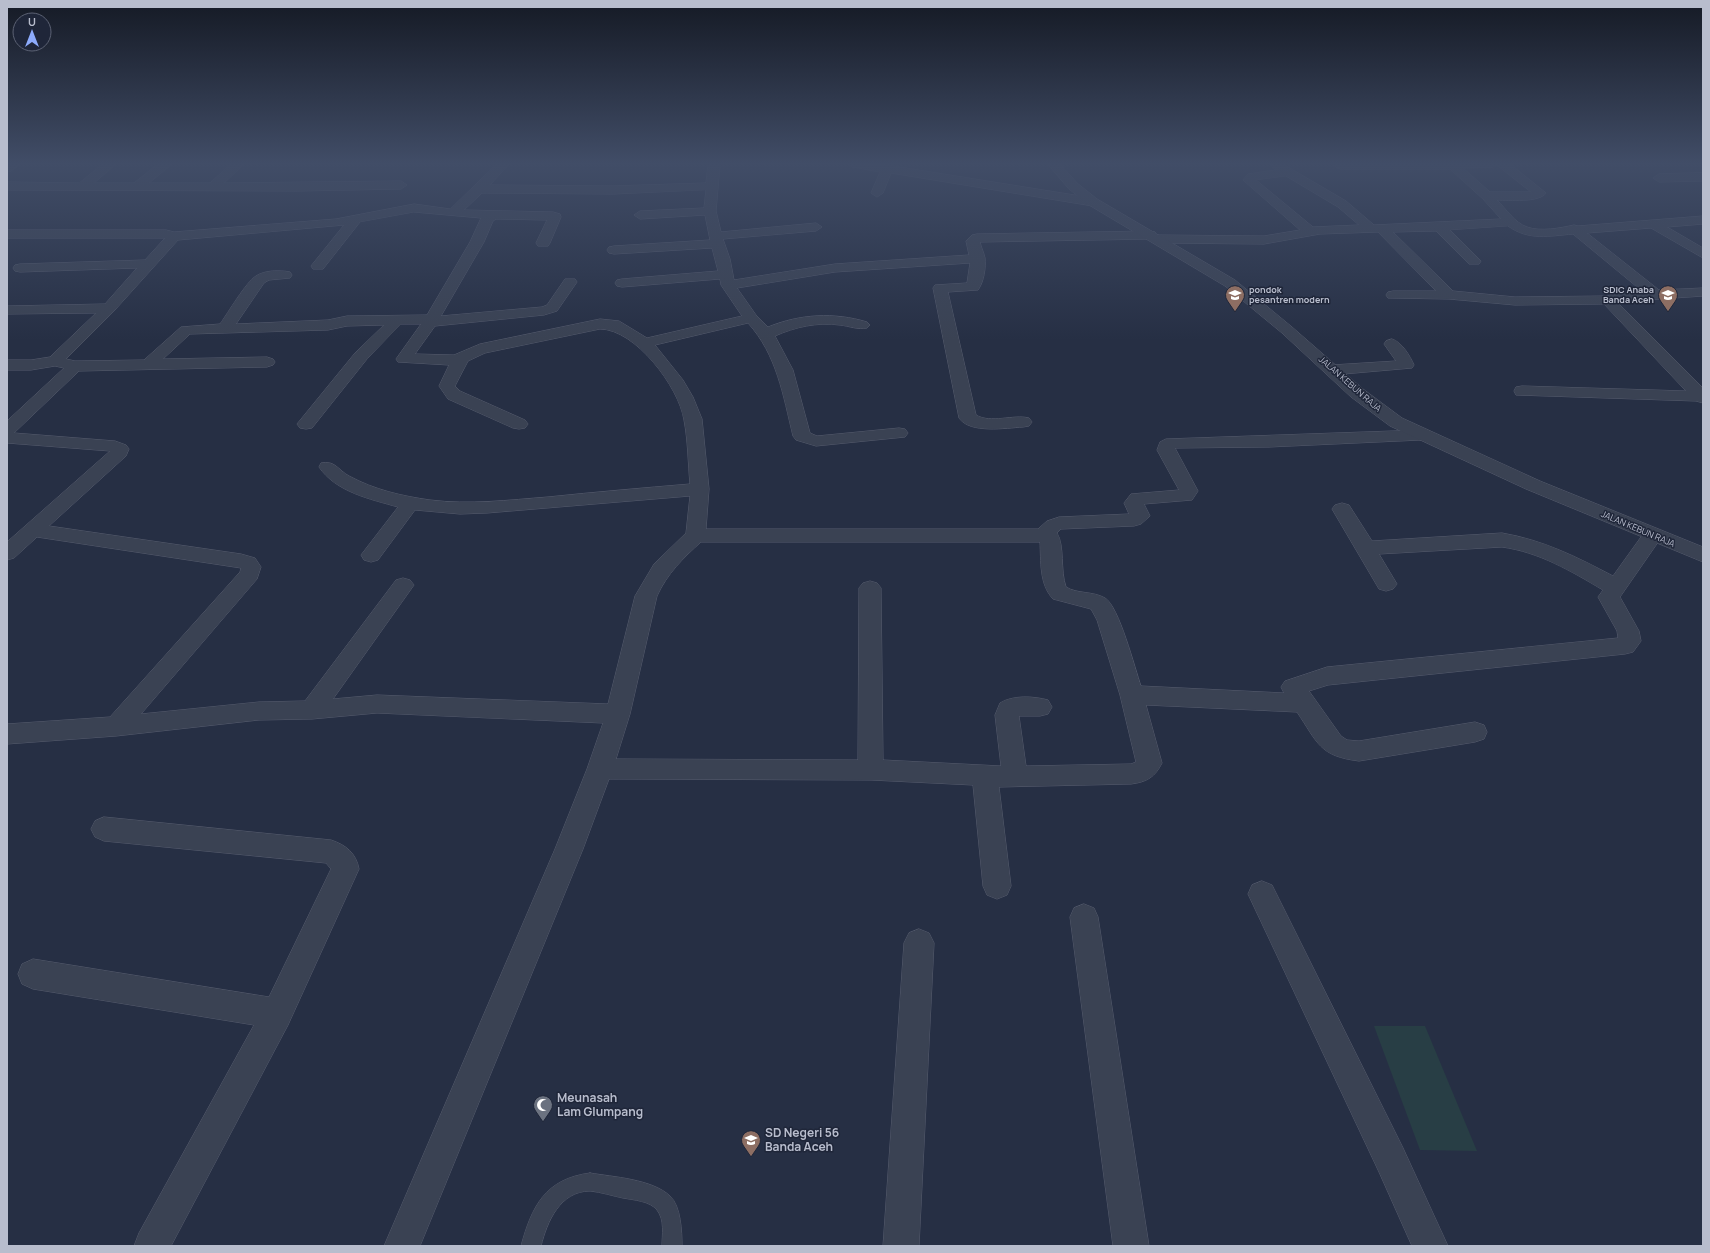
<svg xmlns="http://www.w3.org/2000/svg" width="1710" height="1253" viewBox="0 0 1710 1253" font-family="Manrope,sans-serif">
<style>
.green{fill:#283e45}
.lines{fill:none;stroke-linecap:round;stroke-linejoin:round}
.service-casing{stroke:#565c6e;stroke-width:1}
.minor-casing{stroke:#565c6e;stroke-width:1}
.tertiary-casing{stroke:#565c6e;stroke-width:1}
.service{fill:#3a4253;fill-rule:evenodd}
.minor{fill:#3a4253;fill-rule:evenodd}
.tertiary{fill:#3a4253;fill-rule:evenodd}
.labels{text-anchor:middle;stroke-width:3;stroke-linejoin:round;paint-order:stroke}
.far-poi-label{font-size:9px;font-weight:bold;fill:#b8bdcd;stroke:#1f2639;text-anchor:start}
.far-street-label{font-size:9px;fill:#b8bdcd;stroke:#1f2639}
.near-poi-label{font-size:12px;font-weight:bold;fill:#b8bdcd;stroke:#1f2639;text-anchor:start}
</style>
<rect width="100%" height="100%" fill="#262f44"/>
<!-- green -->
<polygon class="green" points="1374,1026 1425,1026 1477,1151 1420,1150"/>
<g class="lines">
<defs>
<path id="service" d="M590 1173C613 1177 652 1179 670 1196 681 1206 682 1232 682 1246H662C662 1235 665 1220 657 1210 650 1201 634 1200 623 1198 613 1196 601 1192 590 1191 560 1191 547 1222 541 1246H521C532 1206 545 1179 590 1173Z"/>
<g id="minor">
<polygon points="7,164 20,164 11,171 7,172"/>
<polygon points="103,164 116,164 94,183 134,183 158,164 172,164 149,183 210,183 231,164 244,164 224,183 401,181 407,185 401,189 297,191 7,190 7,182 79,183"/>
<path d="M497 164H509L490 185 613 186 706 183 708 164H720L716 211 721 232 816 223 822 227 816 231 723 239 730 259 734 280 835 264 969 255 966 241 972 235 977 234 1150 231 1155 232 1156 235 1264 236 1300 230 1243 180 1248 174 1276 170 1272 167 1271 164H1283L1293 170 1346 201 1374 225 1501 219 1483 199 1450 169H1341L1337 168 1335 166 1336 164H1510L1546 193C1539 203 1509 200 1497 200 1506 209 1515 223 1527 227 1540 232 1561 228 1574 225L1578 226 1703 216V224L1667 227 1703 248V258L1651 228 1587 233 1659 290 1703 288V296L1617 302 1703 388V403L1696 401 1516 395 1514 391 1516 387 1522 386 1686 391 1604 304 1515 305 1449 299 1388 298 1386 295 1388 292 1393 291H1436L1378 232 1320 234 1264 244 1157 243 1152 242 1151 239 980 242C981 247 984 253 985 258 986 267 984 282 978 290L948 292 976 415C991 424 1013 414 1029 418L1032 422 1029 426 1023 427C1006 428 970 434 959 418L933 288 935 285 967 283 970 263 835 272 737 288 756 315 768 327C800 314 834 312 867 322L870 325 867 328C858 330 849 326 840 325 817 322 795 327 775 336L793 370 810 433 817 436 899 428 905 429 908 433 905 437 816 446 796 440 793 436C783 395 777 355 748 323L655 345 683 380 693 397 702 419 709 489 706 529H1038L1047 521 1059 517 1129 514 1124 503 1131 494 1179 490 1157 450 1160 442 1166 439 1421 430 1427 431 1430 435 1427 439 1421 440 1269 447 1175 448 1198 491 1192 500 1144 504 1150 516 1141 524 1134 526 1061 529 1057 533C1065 546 1060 570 1066 587 1077 594 1093 591 1105 598 1119 606 1135 669 1141 686L1284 693 1281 687 1285 681 1327 667 1618 638 1617 631 1598 597 1603 590C1571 571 1539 552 1502 547L1379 554 1397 584 1393 589 1386 591 1379 589 1332 509 1335 505 1342 503 1349 505 1372 541 1502 533C1543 540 1577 557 1613 576L1646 530 1653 529 1660 530 1663 535 1620 597 1639 631 1641 641 1633 652 1625 654 1328 685 1309 691 1341 736 1347 740 1359 741 1475 722 1484 725 1487 732 1484 739 1475 742 1359 761C1319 756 1318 743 1297 712L1146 705 1162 763C1155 777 1147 782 1131 784L999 787 1011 886 1007 895 997 899 987 895 983 886 973 785 871 780 609 779 583 849 420 1246H384L555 849 587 769 603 723 377 713 312 719 259 720 116 736 7 744V724L110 717 240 572 241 568 37 537 14 558 7 560V542L110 451 7 443V421L64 368 55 366 31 370H7V360H31L50 357 96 313 7 314V306L105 304 137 268 20 272 15 271 13 268 15 265 20 264 145 260 165 238H7V230H166L174 232 336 219 414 204 450 209ZM1497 165 1498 166 1531 192H1490L1463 168 1492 167ZM1286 176 1338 207 1359 225 1313 227 1256 180ZM706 190 704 208 640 211 634 215 640 219 705 215 710 240 614 246 609 247 607 250 609 253 614 254 712 248 718 271 622 279 617 280 615 283 617 286 622 287 720 279 721 285 742 316 647 338 619 321 600 319 480 344 454 355 415 354 435 326 544 315 557 311 577 282 575 279H565L547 305 542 307 441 316 484 242 493 221 496 219 547 220 536 243 538 246H548L550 243 561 217 560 214 553 212 464 210 482 193 613 194ZM414 212 481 218 470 242 427 315 347 316 328 320 236 324 264 283 269 280 290 278 292 275 290 272C280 270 265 270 256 276 246 282 228 313 220 324L181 327 144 360 75 361 66 359 114 311 178 240 344 225 311 266 313 269H323L360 222ZM1508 226C1529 241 1549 236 1573 234L1642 291 1618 292 1607 296 1515 297 1453 291 1393 232 1436 231 1469 264H1479L1481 261 1450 230ZM401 324H421L396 359 398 362 449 365 439 386 448 399 513 428 519 429 525 428 528 424 525 420 460 391 455 386 468 361 485 353 600 329C635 329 679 387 684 420 688 441 688 463 690 484 643 488 595 492 548 497 509 500 469 505 430 500 402 496 375 490 349 476 338 470 335 460 321 463L319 467C336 492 370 499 398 507L361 555 364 560 371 562 378 560 415 510 460 514 487 513 690 496 686 533 654 564 635 596 608 704 377 695 333 699 414 585 410 580 403 578 396 580 305 701 259 702 141 714 257 579 261 567 255 558 241 554 49 526 126 456 129 449 126 445 115 441 14 433 79 371 267 367 273 365 275 362 273 359 267 357 163 359 190 334 328 330 347 326 384 325 355 353 297 424 300 428 306 429 312 428 367 359ZM701 542H1040C1041 561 1039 584 1053 599L1091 609 1097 620 1120 695 1136 762 1131 764 1026 766 1019 716H1040L1048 714 1052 707 1048 700C1033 696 1013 695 1000 703L995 715 1001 766 883 760 881 588 877 583 870 581 863 583 859 588 858 760 616 759 630 714 657 596C667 574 683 558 701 542Z"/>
<polygon points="847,164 887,165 1093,198 1099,202 1093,206 891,173 883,193 877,197 871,193 880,172 853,167"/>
<polygon points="1703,173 1703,181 1659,182 1653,178 1659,174"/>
<path d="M1392 339C1402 342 1410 356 1414 365L1412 368 1332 375 1326 373 1324 370 1326 367 1332 365 1396 361 1384 344 1386 341Z"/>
<path d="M104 817 331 840C346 845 356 853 359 869L288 1025 171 1246H134L139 1233 254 1025 33 989 22 984 18 974 22 964 33 959 269 997 331 869 326 863 104 841 95 837 91 829 95 821Z"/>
<polygon points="1262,881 1272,885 1403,1148 1448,1246 1412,1246 1379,1172 1248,894 1252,885"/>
<polygon points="1084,904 1094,908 1098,917 1149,1246 1113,1246 1070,917 1074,908"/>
<polygon points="919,929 929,933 934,943 919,1246 883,1246 904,943 909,933"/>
</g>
<polygon id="tertiary" points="1048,164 1060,164 1077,183 1097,199 1235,280 1292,327 1363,389 1402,418 1540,481 1703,547 1703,562 1526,489 1390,426 1351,397 1282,333 1225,286 1089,205 1069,189"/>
</defs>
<!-- service casing -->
<use href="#service" class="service-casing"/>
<!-- minor casing -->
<use href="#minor" class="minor-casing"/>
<!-- tertiary casing -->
<use href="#tertiary" class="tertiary-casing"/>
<!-- service -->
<use href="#service" class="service"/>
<!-- minor -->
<use href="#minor" class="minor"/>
<!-- tertiary -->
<use href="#tertiary" class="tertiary"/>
</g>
<!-- sky -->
<linearGradient id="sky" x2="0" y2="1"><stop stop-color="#151a25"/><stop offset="0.48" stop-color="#414d67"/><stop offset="1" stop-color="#414d67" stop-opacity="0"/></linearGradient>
<rect width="1710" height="340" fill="url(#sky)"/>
<!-- icons -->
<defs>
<symbol id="university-pin" viewBox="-11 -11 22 30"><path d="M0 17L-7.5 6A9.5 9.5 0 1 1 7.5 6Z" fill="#8d6e63" stroke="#1f2639"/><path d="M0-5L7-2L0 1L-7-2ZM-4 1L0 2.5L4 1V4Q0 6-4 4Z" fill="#fff"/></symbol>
<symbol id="school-pin" viewBox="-11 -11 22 30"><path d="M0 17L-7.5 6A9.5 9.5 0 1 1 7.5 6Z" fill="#8d6e63" stroke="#1f2639"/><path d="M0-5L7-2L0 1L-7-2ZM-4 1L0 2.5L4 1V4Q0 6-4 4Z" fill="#fff"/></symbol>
<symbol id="mosque-pin" viewBox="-11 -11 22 30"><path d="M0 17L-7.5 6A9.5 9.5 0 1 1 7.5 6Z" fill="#6b7280" stroke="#1f2639"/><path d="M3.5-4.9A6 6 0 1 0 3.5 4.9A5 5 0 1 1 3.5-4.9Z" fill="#fff"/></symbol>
</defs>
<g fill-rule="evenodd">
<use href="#university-pin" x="1224" y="284" width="22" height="30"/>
<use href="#school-pin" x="1657" y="284" width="22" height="30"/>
<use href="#mosque-pin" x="532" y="1094" width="22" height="30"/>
<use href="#school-pin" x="740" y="1129" width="22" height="30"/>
</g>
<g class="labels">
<!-- far-poi labels -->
<g class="far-poi-label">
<text x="1249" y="293">pondok<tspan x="1249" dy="10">pesantren modern</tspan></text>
<text x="1654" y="293" text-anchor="end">SDIC Anaba<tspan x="1654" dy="10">Banda Aceh</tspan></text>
</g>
<!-- far-street labels -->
<g class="far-street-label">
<text transform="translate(1350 384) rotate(41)" y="3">JALAN KEBUN RAJA</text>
<text transform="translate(1638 529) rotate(23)" y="3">JALAN KEBUN RAJA</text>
</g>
<!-- near-poi labels -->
<g class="near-poi-label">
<text x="557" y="1102">Meunasah<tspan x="557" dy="14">Lam Glumpang</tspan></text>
<text x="765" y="1137">SD Negeri 56<tspan x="765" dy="14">Banda Aceh</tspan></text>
</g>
</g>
<!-- border -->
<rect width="1710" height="1253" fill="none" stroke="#b8bdcd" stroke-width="16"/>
<!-- north arrow -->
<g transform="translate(32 32)"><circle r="19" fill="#1f2639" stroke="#5c6274"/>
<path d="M0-3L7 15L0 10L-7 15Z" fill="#8dabfc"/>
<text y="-6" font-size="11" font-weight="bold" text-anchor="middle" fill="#b8bdcd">U</text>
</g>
</svg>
